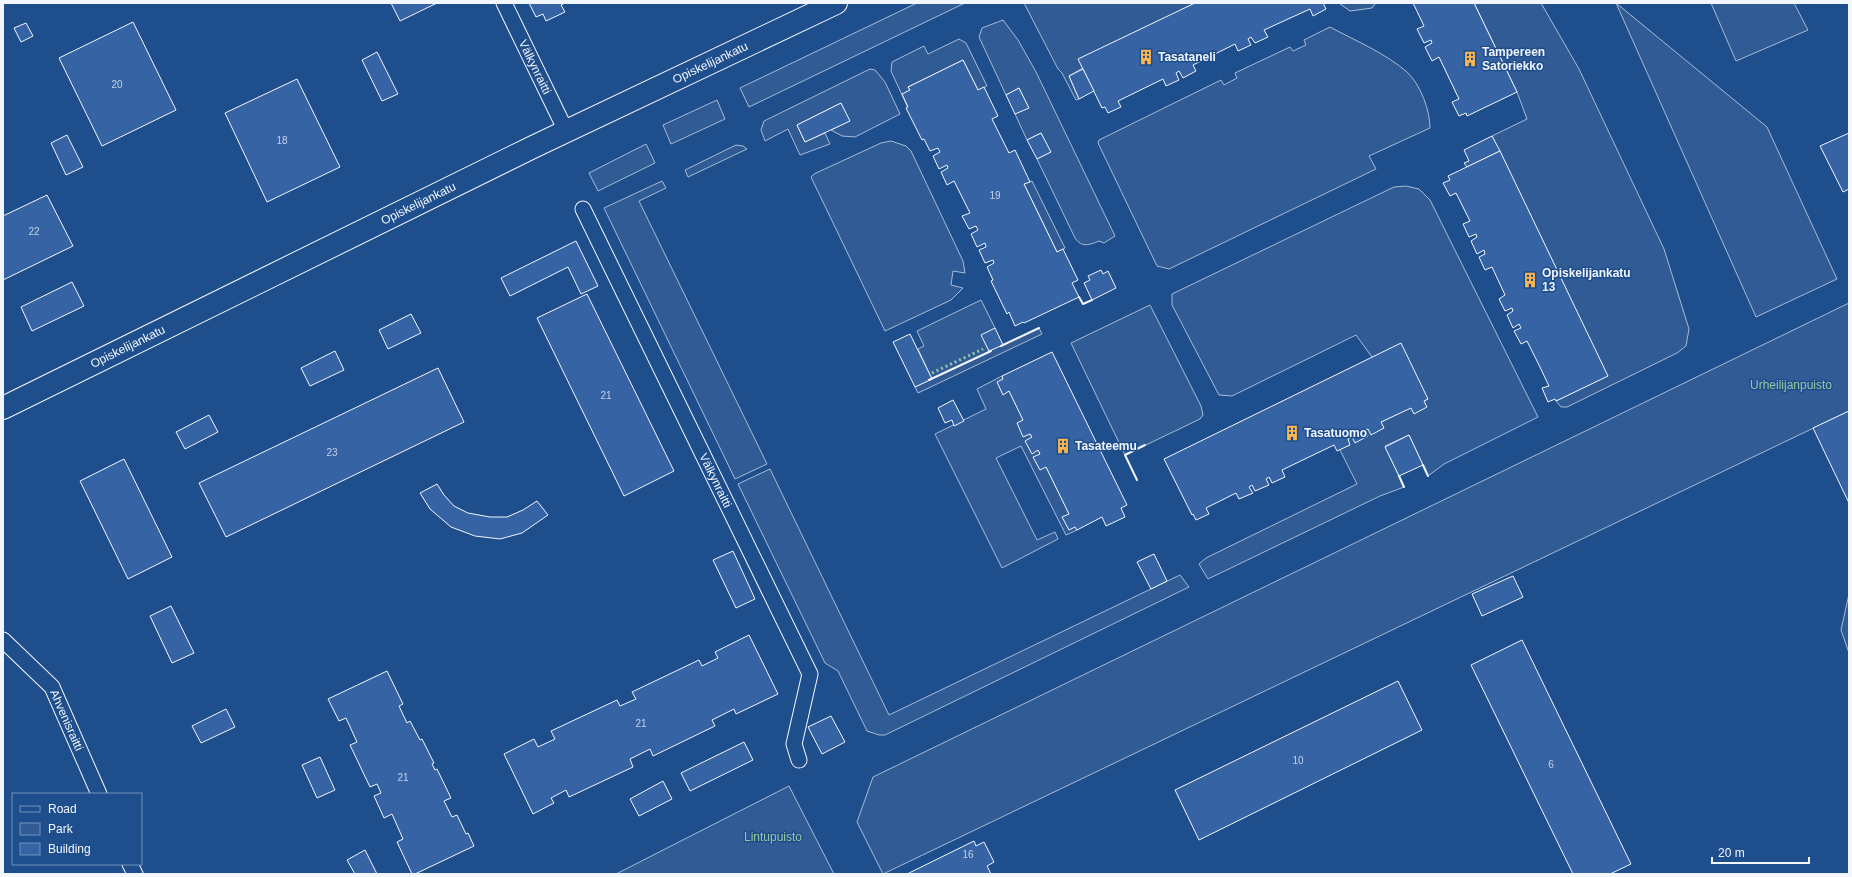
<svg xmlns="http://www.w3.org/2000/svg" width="1852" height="877" viewBox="0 0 1852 877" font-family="Helvetica,sans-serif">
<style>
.green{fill:#305b95;stroke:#a8bbd7}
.building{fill:#3563a3;stroke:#f2f6ff}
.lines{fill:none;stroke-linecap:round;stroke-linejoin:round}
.lane-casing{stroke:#f2f6ff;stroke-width:17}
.secondary-casing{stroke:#f2f6ff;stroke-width:24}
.lane{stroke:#1f4e8c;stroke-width:15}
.secondary{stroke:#1f4e8c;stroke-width:22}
.hedge{stroke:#97c8a6;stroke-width:3;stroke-dasharray:2 3;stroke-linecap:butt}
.wall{stroke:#f2f6ff;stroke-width:2}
.labels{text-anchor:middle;stroke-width:3;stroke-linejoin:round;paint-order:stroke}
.number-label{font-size:10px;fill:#c3d1e8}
.poi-label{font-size:12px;font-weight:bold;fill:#f2f6ff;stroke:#1f4e8c;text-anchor:start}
.street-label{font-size:12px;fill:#f2f6ff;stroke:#1f4e8c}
.park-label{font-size:12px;fill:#97c8a6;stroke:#1f4e8c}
</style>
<rect width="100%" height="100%" fill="#1f4e8c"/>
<!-- green -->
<g class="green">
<polygon points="917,3 965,3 749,107 740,88"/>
<polygon points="1024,3 1195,3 1069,76 1079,99 1076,100 1062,73 1058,69"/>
<polygon points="1339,3 1376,3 1372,8 1350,11"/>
<polygon points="1474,3 1541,3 1579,69 1664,249 1689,329 1686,346 1677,353 1567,407 1561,407 1556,401 1607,376 1492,136 1527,119 1517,92"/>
<polygon points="1616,3 1767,127 1837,279 1756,317"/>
<polygon points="1711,3 1794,3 1808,30 1736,61"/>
<path d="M1003 20 1018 40 1036 72 1115 236 1104 243 1099 241C1089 245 1082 248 1075 238L1037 159 1050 152 1041 133 1027 140 1015 114 1028 107 1019 88 1006 95 979 37 982 28Z"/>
<path d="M1330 27C1356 41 1385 53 1407 72 1421 85 1430 111 1430 128L1369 156 1376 169 1169 269 1157 266 1098 143 1099 140 1221 80 1224 85 1237 78 1235 73 1290 47 1293 51 1306 45 1304 40Z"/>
<polygon points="959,39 966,43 987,86 978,90 963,60 908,87 917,104 908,108 891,71 892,62 924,46 928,54"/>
<polygon points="870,69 875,70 885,82 900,114 855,137 842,136 831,130 849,121 841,103 797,125 805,142 825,133 830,144 800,155 788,129 765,141 761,130 764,121"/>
<polygon points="717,100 725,119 671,144 663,125"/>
<polygon points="891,141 906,146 911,151 963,261 965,273 953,271 951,285 963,288 951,300 885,331 811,177 814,174 881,143"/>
<polygon points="646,144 655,163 598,191 589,173"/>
<polygon points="736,145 743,146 747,149 688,177 685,170"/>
<polygon points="662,181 666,188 639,201 767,464 735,479 604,208"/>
<polygon points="1032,181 1065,248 1057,252 1024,184"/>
<polygon points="1406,186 1419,189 1430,200 1538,417 1444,464 1428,476 1409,435 1385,446 1404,487 1380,496 1208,579 1199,564 1206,558 1357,484 1337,444 1428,399 1372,357 1356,335 1232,396 1219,395 1172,305 1172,294 1394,187"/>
<polygon points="981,300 995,328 985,342 989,351 1039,328 1042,334 918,393 915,387 932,379 918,349 924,346 917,331"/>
<polygon points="1849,303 1849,411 883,874 857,822 873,777"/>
<polygon points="1150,305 1201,406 1203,415 1200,419 1125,455 1071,343"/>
<polygon points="1002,376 1077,530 1066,535 1021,446 996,458 1037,540 1055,532 1058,539 1002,568 935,434 986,409 977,389"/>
<polygon points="770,469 889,715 1180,575 1189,587 885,735 879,735 867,731 838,671 825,663 738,484"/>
<polygon points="1849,594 1849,653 1841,630"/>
<polygon points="789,786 834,874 616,874"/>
</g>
<!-- building -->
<g class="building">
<polygon points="391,3 437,3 400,21"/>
<polygon points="529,3 565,3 561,5 565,12 546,21 543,14 536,17"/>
<polygon points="1195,3 1323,3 1326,9 1313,16 1310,9 1264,30 1268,37 1255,43 1251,37 1248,39 1251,45 1238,51 1235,44 1193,65 1196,71 1183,78 1179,71 1176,73 1179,80 1166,86 1163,79 1118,101 1121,107 1108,113 1105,107 1102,108 1078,59"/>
<polygon points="1413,3 1474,3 1517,92 1467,116 1466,113 1459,116 1452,102 1459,99 1439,57 1432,61 1425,47 1432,43 1431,40 1424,43 1417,29 1424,26"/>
<polygon points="133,22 176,110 102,146 59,58"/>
<polygon points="26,23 33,36 21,42 14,28"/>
<polygon points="377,52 398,94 382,101 362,60"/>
<polygon points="963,60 978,90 984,87 998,116 992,119 1009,153 1015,150 1030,182 1024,184 1057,252 1063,249 1078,280 1072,283 1079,297 1024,323 1023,322 1015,326 1009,312 1007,314 991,281 993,280 987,267 994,263 993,260 985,263 979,250 986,247 985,243 977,247 971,234 978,230 976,226 969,229 962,216 970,213 954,181 947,185 941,172 948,168 947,165 939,169 933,156 940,152 938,148 930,151 924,139 922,140 906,108 908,107 902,94 910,90 908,87"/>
<polygon points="1083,69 1094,91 1079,99 1069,76"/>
<polygon points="297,79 340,167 267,202 225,113"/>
<polygon points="1019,88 1029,108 1015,114 1006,95"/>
<polygon points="841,103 850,121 805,142 797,125"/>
<polygon points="1041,133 1051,152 1037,159 1027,140"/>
<polygon points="1849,133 1849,189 1843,192 1820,146"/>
<polygon points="67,135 83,167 66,175 51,143"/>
<polygon points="1492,136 1500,151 1467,167 1464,163 1469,161 1464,150"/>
<polygon points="1500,151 1608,376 1556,401 1555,399 1548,402 1542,388 1549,386 1538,363 1527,341 1521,344 1514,331 1521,328 1519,324 1513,328 1507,315 1513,311 1512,308 1505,311 1499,299 1505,295 1492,267 1485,270 1479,257 1485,254 1484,250 1477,254 1471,241 1477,237 1476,234 1469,237 1463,224 1470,221 1456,193 1450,196 1443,183 1450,180 1448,176"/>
<polygon points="47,195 73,246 3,280 3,216"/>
<polygon points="576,241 598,286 581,294 568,267 510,296 501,278"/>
<polygon points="1101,270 1103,274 1108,271 1116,288 1092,300 1084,283 1090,280 1088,276"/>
<polygon points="72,282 84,306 32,331 21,307"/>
<polygon points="587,294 674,471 624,496 537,318"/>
<polygon points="411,314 421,333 388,349 379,330"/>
<polygon points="995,328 1003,345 989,351 981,335"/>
<polygon points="910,334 932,379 915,387 893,342"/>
<polygon points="1401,343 1428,399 1424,401 1427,407 1414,414 1411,408 1381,422 1384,428 1371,435 1368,429 1365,430 1368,436 1355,443 1352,437 1348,439 1350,445 1337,451 1334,445 1282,470 1285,477 1272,483 1269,477 1266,479 1269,485 1255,491 1252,485 1249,487 1253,493 1239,499 1236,493 1206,508 1209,514 1196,520 1193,514 1192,515 1164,459"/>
<polygon points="335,351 344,370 310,386 301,368"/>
<polygon points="1052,352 1127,505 1121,508 1125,517 1106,526 1102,517 1077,530 1075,527 1069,530 1062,517 1069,514 1046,467 1040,470 1033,457 1040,454 1038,450 1032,454 1025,441 1032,437 1030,434 1023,437 1017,423 1023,420 1009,391 1003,395 997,382 1003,379 1002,376"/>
<polygon points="438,368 464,422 226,537 199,483"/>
<polygon points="953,400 964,421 954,426 952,420 945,423 938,408"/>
<polygon points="1849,411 1849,503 1813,428"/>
<polygon points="209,415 218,432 185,449 176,432"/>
<polygon points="1409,435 1423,465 1399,476 1385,447"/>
<polygon points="124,459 172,557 128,579 80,481"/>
<polygon points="437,484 444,495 454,506 468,513 490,517 507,517 523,510 537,501 548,515 522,533 500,539 475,536 451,527 430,509 420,493"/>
<polygon points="733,551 755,599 736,608 713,560"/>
<polygon points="1154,554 1167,581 1151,589 1137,562"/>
<polygon points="1513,576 1523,597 1482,616 1472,594"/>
<polygon points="171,606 194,653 172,663 150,616"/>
<polygon points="749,635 778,694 736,714 734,709 712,720 715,726 653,756 650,749 630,759 633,767 569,797 566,790 551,798 554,803 533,814 504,754 534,739 538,747 555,739 551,731 617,700 620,706 636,699 632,692 699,660 702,666 718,658 715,652"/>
<polygon points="1522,640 1631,864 1610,874 1573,874 1471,665"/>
<polygon points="387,671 403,704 399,706 407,723 410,721 420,740 422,739 434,763 432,764 435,770 437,769 451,798 444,801 452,817 457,815 466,834 468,833 474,846 415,874 412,874 397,842 403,839 392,814 384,818 374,796 381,793 377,784 370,787 350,745 357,742 346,718 339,721 328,699"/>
<polygon points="1398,681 1422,730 1199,840 1175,790"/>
<polygon points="226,709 235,727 201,743 192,726"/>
<polygon points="831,716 845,742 822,754 808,727"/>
<polygon points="744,742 753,760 690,791 681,773"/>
<polygon points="320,757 335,790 317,798 302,765"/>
<polygon points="663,781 672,799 639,816 630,799"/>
<polygon points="974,841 976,846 984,842 994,862 987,866 991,874 907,874"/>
<polygon points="365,850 377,874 355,874 347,860"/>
</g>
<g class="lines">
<defs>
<g id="lane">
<path id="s1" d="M504 3 566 131"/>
<path id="s2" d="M583 209 810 674 794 744 799 760"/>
<path id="s3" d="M3 640 52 687 99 794"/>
<polyline points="130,864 135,874"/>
</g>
<g id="secondary">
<path id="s4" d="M3 408 533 147 836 3"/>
</g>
</defs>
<!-- lane casing -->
<use href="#lane" class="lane-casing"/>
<!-- secondary casing -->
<use href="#secondary" class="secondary-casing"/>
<!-- lane -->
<use href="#lane" class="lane"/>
<!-- secondary -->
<use href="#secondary" class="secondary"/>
<!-- hedge -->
<polyline class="hedge" points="932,373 983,349"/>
<!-- wall -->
<g class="wall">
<polyline points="1079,297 1083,304 1092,300"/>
<polyline points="1001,346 1039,328"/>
<polyline points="929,380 991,351"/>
<polyline points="1423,465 1428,476"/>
<polyline points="1399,476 1404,487"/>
<polyline points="1137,480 1125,455 1145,445"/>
</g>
</g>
<!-- icons -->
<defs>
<symbol id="building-bare" viewBox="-9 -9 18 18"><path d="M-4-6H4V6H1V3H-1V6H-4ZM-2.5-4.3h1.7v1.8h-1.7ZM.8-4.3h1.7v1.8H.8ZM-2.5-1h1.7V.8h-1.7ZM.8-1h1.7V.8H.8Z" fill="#ffb74d" stroke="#1f4e8c" stroke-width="2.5" paint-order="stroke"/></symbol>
</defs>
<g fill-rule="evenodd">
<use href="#building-bare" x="1135" y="46" width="22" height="22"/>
<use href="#building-bare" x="1459" y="48" width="22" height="22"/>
<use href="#building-bare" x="1519" y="269" width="22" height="22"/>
<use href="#building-bare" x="1281" y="422" width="22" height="22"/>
<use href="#building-bare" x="1052" y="435" width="22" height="22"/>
</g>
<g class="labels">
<!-- number labels -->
<g class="number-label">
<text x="117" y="88">20</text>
<text x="282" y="144">18</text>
<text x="995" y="199">19</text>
<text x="34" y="235">22</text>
<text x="606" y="399">21</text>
<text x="332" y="456">23</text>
<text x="641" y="727">21</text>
<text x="1298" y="764">10</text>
<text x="1551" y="768">6</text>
<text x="403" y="781">21</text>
<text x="968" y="858">16</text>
</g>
<!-- poi labels -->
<g class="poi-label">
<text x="1482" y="56">Tampereen<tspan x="1482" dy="14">Satoriekko</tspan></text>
<text x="1158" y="61">Tasataneli</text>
<text x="1542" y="277">Opiskelijankatu<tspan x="1542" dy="14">13</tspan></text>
<text x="1304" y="437">Tasatuomo</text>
<text x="1075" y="450">Tasateemu</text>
</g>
<!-- street labels -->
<g class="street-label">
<text dy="4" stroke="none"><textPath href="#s4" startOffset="787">Opiskelijankatu</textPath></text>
<text dy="4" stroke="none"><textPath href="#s1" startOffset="71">Välkynraitti</textPath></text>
<text dy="4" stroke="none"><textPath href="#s4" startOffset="463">Opiskelijankatu</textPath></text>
<text dy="4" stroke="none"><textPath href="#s4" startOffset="139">Opiskelijankatu</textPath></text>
<text dy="4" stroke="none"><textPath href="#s2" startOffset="302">Välkynraitti</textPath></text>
<text dy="4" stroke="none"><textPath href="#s3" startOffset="104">Ahvenisraitti</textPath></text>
</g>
<!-- park labels -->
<g class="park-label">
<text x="1791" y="389">Urheilijanpuisto</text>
<text x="773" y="841">Lintupuisto</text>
</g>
</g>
<!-- border -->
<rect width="1852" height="877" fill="none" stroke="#f2f6ff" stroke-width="8"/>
<!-- legend -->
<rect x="12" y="793" width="130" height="72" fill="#1f4e8c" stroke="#7391ba"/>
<rect x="20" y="806" width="20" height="6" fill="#1f4e8c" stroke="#7391ba"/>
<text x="48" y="813" font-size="12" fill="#f2f6ff">Road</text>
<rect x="20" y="823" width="20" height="12" fill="#305b95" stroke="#7391ba"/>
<text x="48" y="833" font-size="12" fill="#f2f6ff">Park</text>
<rect x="20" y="843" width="20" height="12" fill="#3563a3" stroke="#7391ba"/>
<text x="48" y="853" font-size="12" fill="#f2f6ff">Building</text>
<!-- scale -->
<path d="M1712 857v6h97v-6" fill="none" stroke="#f2f6ff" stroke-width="2"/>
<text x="1718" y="857" font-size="12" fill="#f2f6ff" stroke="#1f4e8c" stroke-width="3" paint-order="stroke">20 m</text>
</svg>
